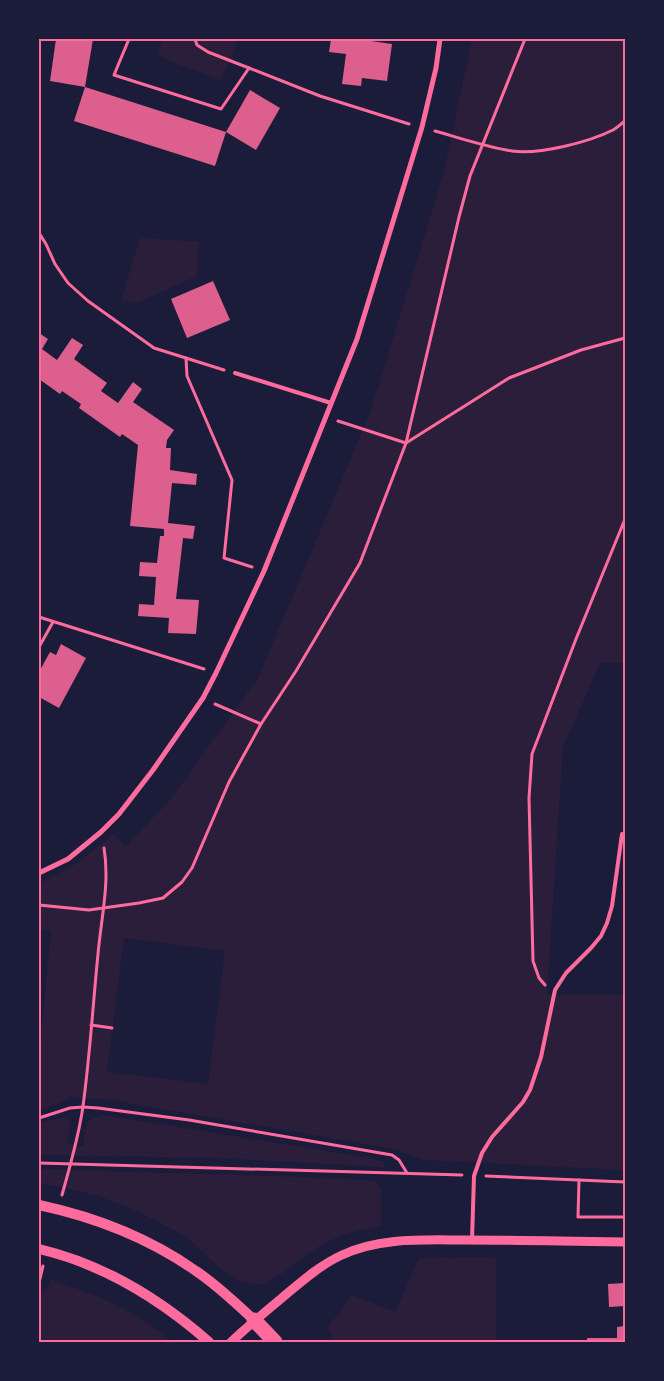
<svg xmlns="http://www.w3.org/2000/svg" width="664" height="1381" viewBox="0 0 664 1381" font-family="'DM Sans',sans-serif">
<style>
.green{fill:#2a1e3b;fill-rule:evenodd}
.building{fill:#dd5f8e}
.lines{fill:none;stroke-linecap:round;stroke-linejoin:round}
.path{stroke:#ff6b9d;stroke-width:3}
.service{stroke:#ff6b9d;stroke-width:4}
.minor{stroke:#ff6b9d;stroke-width:5}
.tertiary{stroke:#ff6b9d;stroke-width:9}
.secondary{stroke:#ff6b9d;stroke-width:10}
.motorway{stroke:#ff6b9d;stroke-width:15}
.neatline{fill:none;stroke:#ff6b9d;stroke-width:2}
</style>
<rect width="100%" height="100%" fill="#1b1b3a"/>
<!-- green -->
<g class="green">
<polygon points="162,39 238,39 221,81 158,56"/>
<path d="M472 39H625V663H600L563 747 547 995H625V1170L424 1160 394 1149 110 1100 70 1097 60 1103 39 1110V1058L51 931 39 929V883C70 871 88 855 113 834L126 846 170 800 258 678 370 413 444 172ZM124 938 225 951 208 1084 107 1072Z"/>
<polygon points="140,238 199,242 197,276 137,303 121,300"/>
<path d="M104 1115 370 1158 384 1162 385 1167 219 1158 39 1155V1123L62 1118 68 1119 71 1123 67 1143 83 1146C86 1128 82 1119 104 1115Z"/>
<path d="M39 1169 304 1177 368 1180 378 1183 381 1188V1226C358 1230 337 1235 317 1248 301 1257 277 1282 259 1284 231 1287 210 1257 191 1241 183 1234 173 1230 164 1225 125 1203 84 1189 39 1184Z"/>
<polygon points="496,1257 496,1342 334,1342 328,1327 352,1295 395,1312 419,1258"/>
<path d="M50 1279C93 1294 138 1310 172 1342H42C38 1324 37 1307 42 1289L47 1290Z"/>
</g>
<!-- building -->
<g class="building">
<polygon points="56,39 93,39 85,87 50,81"/>
<polygon points="331,39 372,39 371,41 392,44 387,81 362,78 361,86 342,84 346,54 329,52"/>
<polygon points="85,87 226,132 215,166 74,121"/>
<polygon points="250,90 280,108 256,150 226,132"/>
<polygon points="213,281 230,320 187,338 171,299"/>
<polygon points="39,333 48,339 42,349 57,360 72,338 83,345 74,359 107,383 101,391 118,403 133,382 142,389 133,402 174,430 167,440 166,448 171,448 170,470 197,474 196,485 172,483 168,523 195,526 193,539 183,538 176,599 199,600 196,634 168,633 169,618 138,616 139,604 154,605 156,577 139,576 140,562 157,563 160,536 164,536 164,529 130,526 138,445 122,434 120,437 79,408 81,404 62,391 60,394 39,379"/>
<polygon points="61,644 86,658 59,708 39,697 39,672 50,652 56,655"/>
<polygon points="625,1283 625,1306 609,1307 608,1284"/>
<polygon points="625,1326 625,1342 587,1342 587,1338 617,1338 617,1327"/>
</g>
<g class="lines">
<!-- path -->
<g class="path">
<polyline points="129,39 114,75 221,109 249,68"/>
<polyline points="195,39 197,45 208,52 249,68 320,96 409,124"/>
<path d="M435 131C460 138 486 147 512 151 539 155 589 142 613 130 617 128 621 124 625 121"/>
<polyline points="39,233 46,244 55,264 68,283 88,301 154,348 224,370"/>
<polyline points="186,358 187,376 232,480 224,558 252,567"/>
<polyline points="338,421 406,443 509,378 581,350 625,338"/>
<polyline points="39,617 204,669"/>
<polyline points="39,647 53,622"/>
<polyline points="215,704 261,724"/>
<polyline points="39,905 89,910 139,903 163,898 182,882 192,868 229,782 261,724 296,671 360,563 406,443 459,217 470,176 525,39"/>
<polyline points="545,985 539,978 533,961 529,798 532,754 576,639 625,519"/>
<polyline points="91,1025 112,1028"/>
<polyline points="39,1118 70,1108 83,1107 98,1108 189,1120 392,1155 399,1160 407,1173"/>
<polyline points="39,1163 462,1175"/>
<polyline points="486,1176 625,1182"/>
<polyline points="579,1180 578,1217 625,1217"/>
<path d="M62 1195C70 1166 79 1136 83 1106 90 1055 93 1004 98 954 101 919 110 883 104 848"/>
<polyline points="39,1283 43,1266"/>
</g>
<!-- service -->
<g class="service">
<polyline points="235,373 331,403"/>
<polyline points="472,1240 474,1176 482,1153 492,1137 523,1102 530,1090 541,1057 555,990 566,973 591,948 601,936 607,923 612,906 622,834"/>
</g>
<!-- minor -->
<polyline class="minor" points="39,873 68,859 101,832 119,814 153,770 203,698 216,673 264,571 357,339 422,127 436,68 440,39"/>
<!-- tertiary -->
<path class="tertiary" d="M231 1342C248 1326 265 1312 283 1297 301 1282 320 1265 342 1255 380 1237 424 1240 465 1240 519 1240 572 1241 625 1242"/>
<!-- secondary -->
<g class="secondary">
<path d="M39 1205C95 1217 149 1238 196 1271 217 1285 236 1303 254 1320"/>
<path d="M39 1249C103 1264 160 1299 209 1342"/>
</g>
<!-- motorway -->
<polyline class="motorway" points="254,1320 275,1342"/>
</g>
<!-- border -->
<rect width="664" height="1381" fill="none" stroke="#1b1b3a" stroke-width="80"/>
<rect x="40" y="40" width="584" height="1301" class="neatline"/>
</svg>
